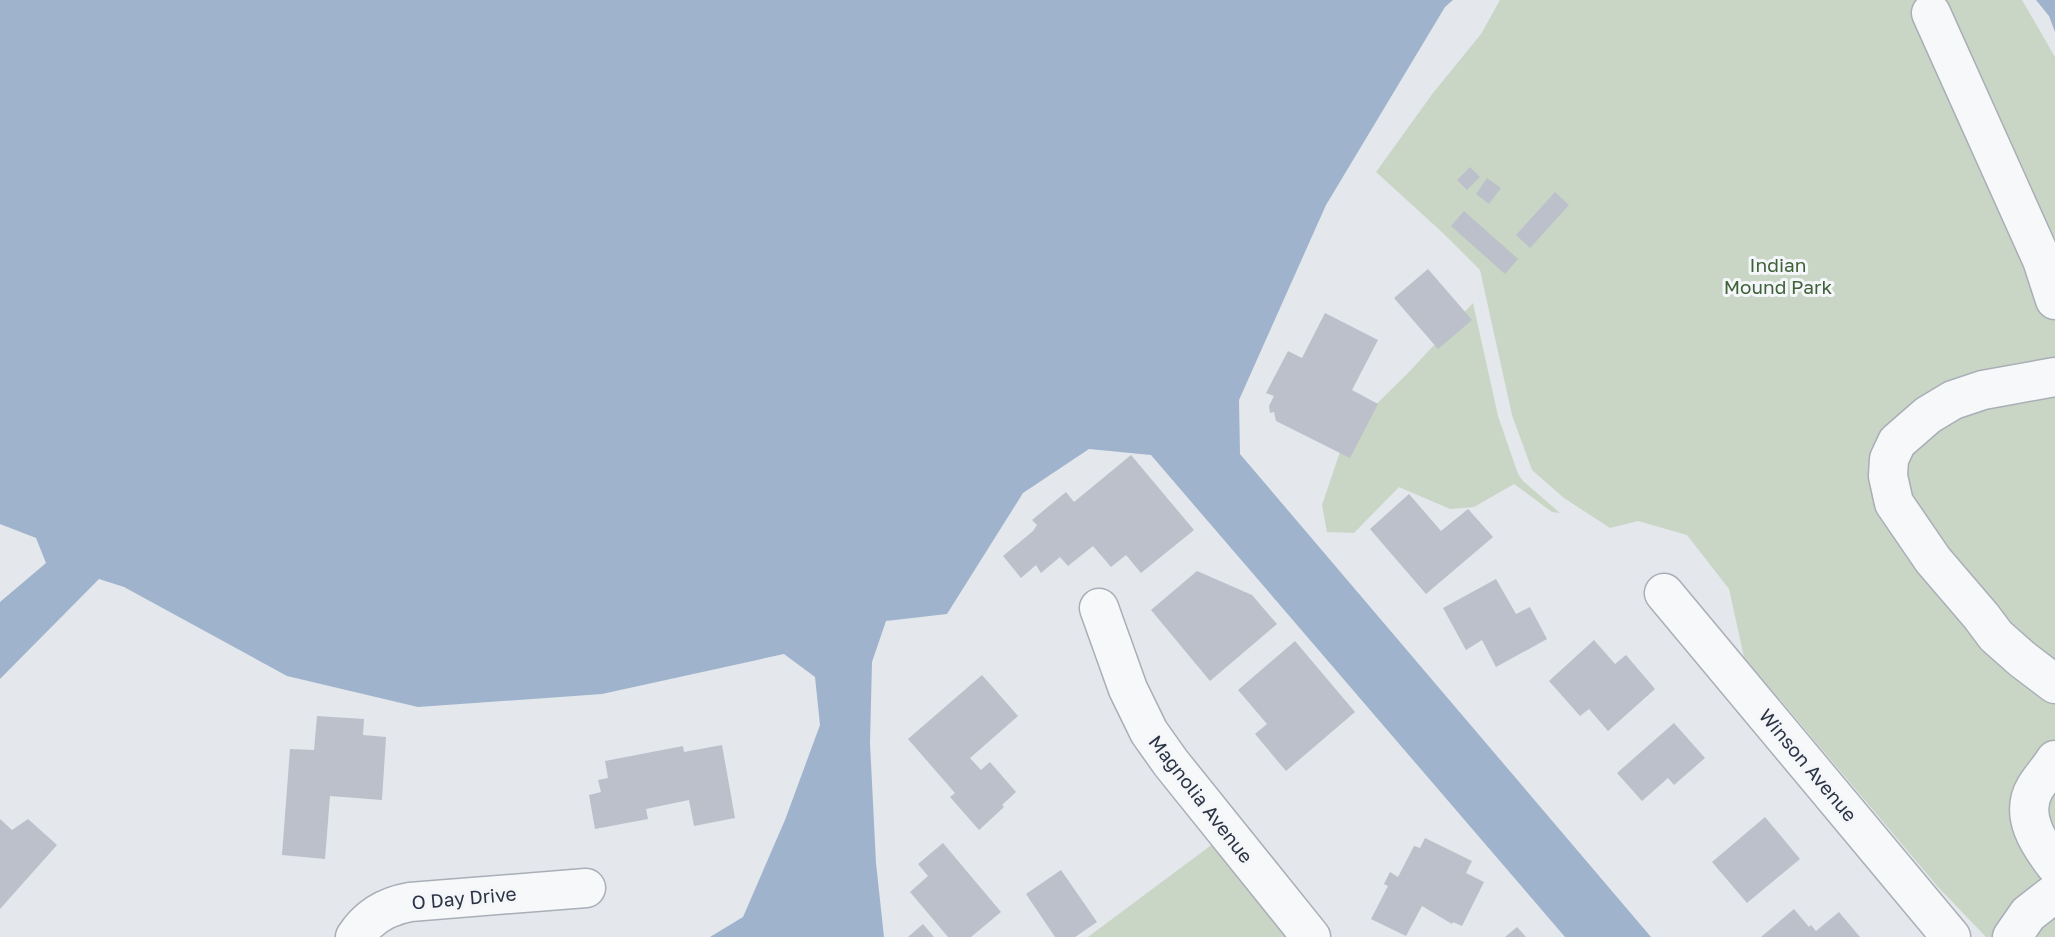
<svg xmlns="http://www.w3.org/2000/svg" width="2055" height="937" viewBox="0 0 2055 937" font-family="'Golos Text',sans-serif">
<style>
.green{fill:#c9d6c5}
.water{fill:#9fb4cc}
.building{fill:#bbc0ca}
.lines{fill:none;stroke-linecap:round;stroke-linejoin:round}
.minor-casing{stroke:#a9aeb7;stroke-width:41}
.minor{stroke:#f7f8fa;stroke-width:38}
.labels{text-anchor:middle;stroke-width:6;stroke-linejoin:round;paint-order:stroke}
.park-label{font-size:19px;fill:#3f6138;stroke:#f4f6f9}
.street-label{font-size:19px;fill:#2b3445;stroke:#f4f6f9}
</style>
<rect width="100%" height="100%" fill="#e4e7ec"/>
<!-- green -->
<g class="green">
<polygon points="1500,0 2022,0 2055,57 2055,937 1986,937 1938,887 1744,657 1729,589 1687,535 1638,521 1610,528 1564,498 1532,470 1512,415 1480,270 1444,234 1376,172 1433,93 1481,34"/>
<polygon points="1473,303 1498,416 1518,474 1523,481 1560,513 1552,512 1514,484 1474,507 1450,509 1399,487 1354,533 1327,532 1322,505 1346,434 1409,372"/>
<polygon points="1214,843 1290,937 1088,937"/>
</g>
<!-- water -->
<g class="water">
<polygon points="0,0 1453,0 1445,7 1326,205 1239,400 1240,454 1651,937 1565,937 1151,455 1089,449 1023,493 947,614 886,621 872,662 870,743 876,863 884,937 710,937 743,917 785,820 820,725 815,677 784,654 602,694 418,707 287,676 124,587 99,579 0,679 0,602 46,563 36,538 0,524"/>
<polygon points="2036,0 2055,0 2055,32 2049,16"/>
</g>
<!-- building -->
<g class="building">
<polygon points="1470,167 1480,177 1467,190 1457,180"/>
<polygon points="1487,178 1501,188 1489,204 1476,194"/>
<polygon points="1555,192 1569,205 1530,248 1516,235"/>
<polygon points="1464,211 1518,259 1505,274 1451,226"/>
<polygon points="1428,269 1472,320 1438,349 1394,298"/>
<polygon points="1325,313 1378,340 1352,390 1378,404 1350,458 1276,421 1274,412 1270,413 1269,406 1274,396 1266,393 1288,351 1302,358"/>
<polygon points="1131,455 1194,530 1141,573 1126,555 1111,567 1093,546 1068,566 1060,557 1041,573 1036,565 1021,578 1003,556 1033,531 1037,525 1032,520 1066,492 1074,502"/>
<polygon points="1409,494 1441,531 1468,509 1493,537 1426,594 1370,529"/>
<polygon points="1197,571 1252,595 1277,624 1210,681 1151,610"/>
<polygon points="1496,579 1516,614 1530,607 1547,639 1496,667 1482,640 1466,650 1443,608"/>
<polygon points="1594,640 1615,664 1626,655 1655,689 1608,731 1589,709 1580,716 1549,681"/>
<polygon points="1295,641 1355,712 1286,771 1255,734 1267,724 1238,690"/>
<polygon points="982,675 1018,716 970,758 981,770 990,762 1016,792 1002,805 1004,807 979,830 950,797 955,793 908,739"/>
<polygon points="317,716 364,719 363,735 386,737 382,800 330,796 325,859 282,855 290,749 314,750"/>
<polygon points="1674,723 1705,758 1674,785 1668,778 1642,801 1617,773"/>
<polygon points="722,745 735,818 694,826 689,800 646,809 648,819 595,829 589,795 601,792 598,780 608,778 605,761 683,746 684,752"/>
<polygon points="1765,817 1800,859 1747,903 1712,862"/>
<polygon points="0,819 12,830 28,819 57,845 0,909"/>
<polygon points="1425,838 1472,861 1466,873 1484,882 1462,926 1453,922 1452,924 1422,906 1406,936 1371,919 1388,886 1384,884 1390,872 1398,877 1414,846 1420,848"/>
<polygon points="943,843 1001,912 971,937 948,937 910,892 928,876 918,864"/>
<polygon points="1061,870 1097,922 1075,937 1055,937 1026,894"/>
<polygon points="1794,909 1809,927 1811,925 1816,931 1839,912 1860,937 1761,937"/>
<polygon points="923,924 934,937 908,937"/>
<polygon points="1517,927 1526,937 1505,937"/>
</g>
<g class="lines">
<defs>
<g id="minor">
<polyline points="1931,13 2042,260 2055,300"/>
<polyline points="2055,377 1983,390 1953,400 1928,415 1897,442 1889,459 1888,476 1894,503 1933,560 1981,616 1996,636 2022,659 2055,684"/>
<polyline points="1664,593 1951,937"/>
<polyline points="1099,608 1128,689 1149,732 1171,763 1311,937"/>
<path d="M2055 760C2049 770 2041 778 2035 788 2019 815 2039 844 2055 865"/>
<path d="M355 937C368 917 387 906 410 902L586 888"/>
<polyline points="2012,937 2028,914 2055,893"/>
</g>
</defs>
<!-- minor casing -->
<use href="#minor" class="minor-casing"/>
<!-- minor -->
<use href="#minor" class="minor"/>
</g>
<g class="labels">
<!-- park labels -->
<g class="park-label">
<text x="1778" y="272">Indian<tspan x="1778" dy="22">Mound Park</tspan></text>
</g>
<!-- street labels -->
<g class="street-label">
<text transform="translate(1808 765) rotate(50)" y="7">Winson Avenue</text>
<text transform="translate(1201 799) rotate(52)" y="7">Magnolia Avenue</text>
<text transform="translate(464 898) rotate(-5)" y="7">O Day Drive</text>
</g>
</g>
</svg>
